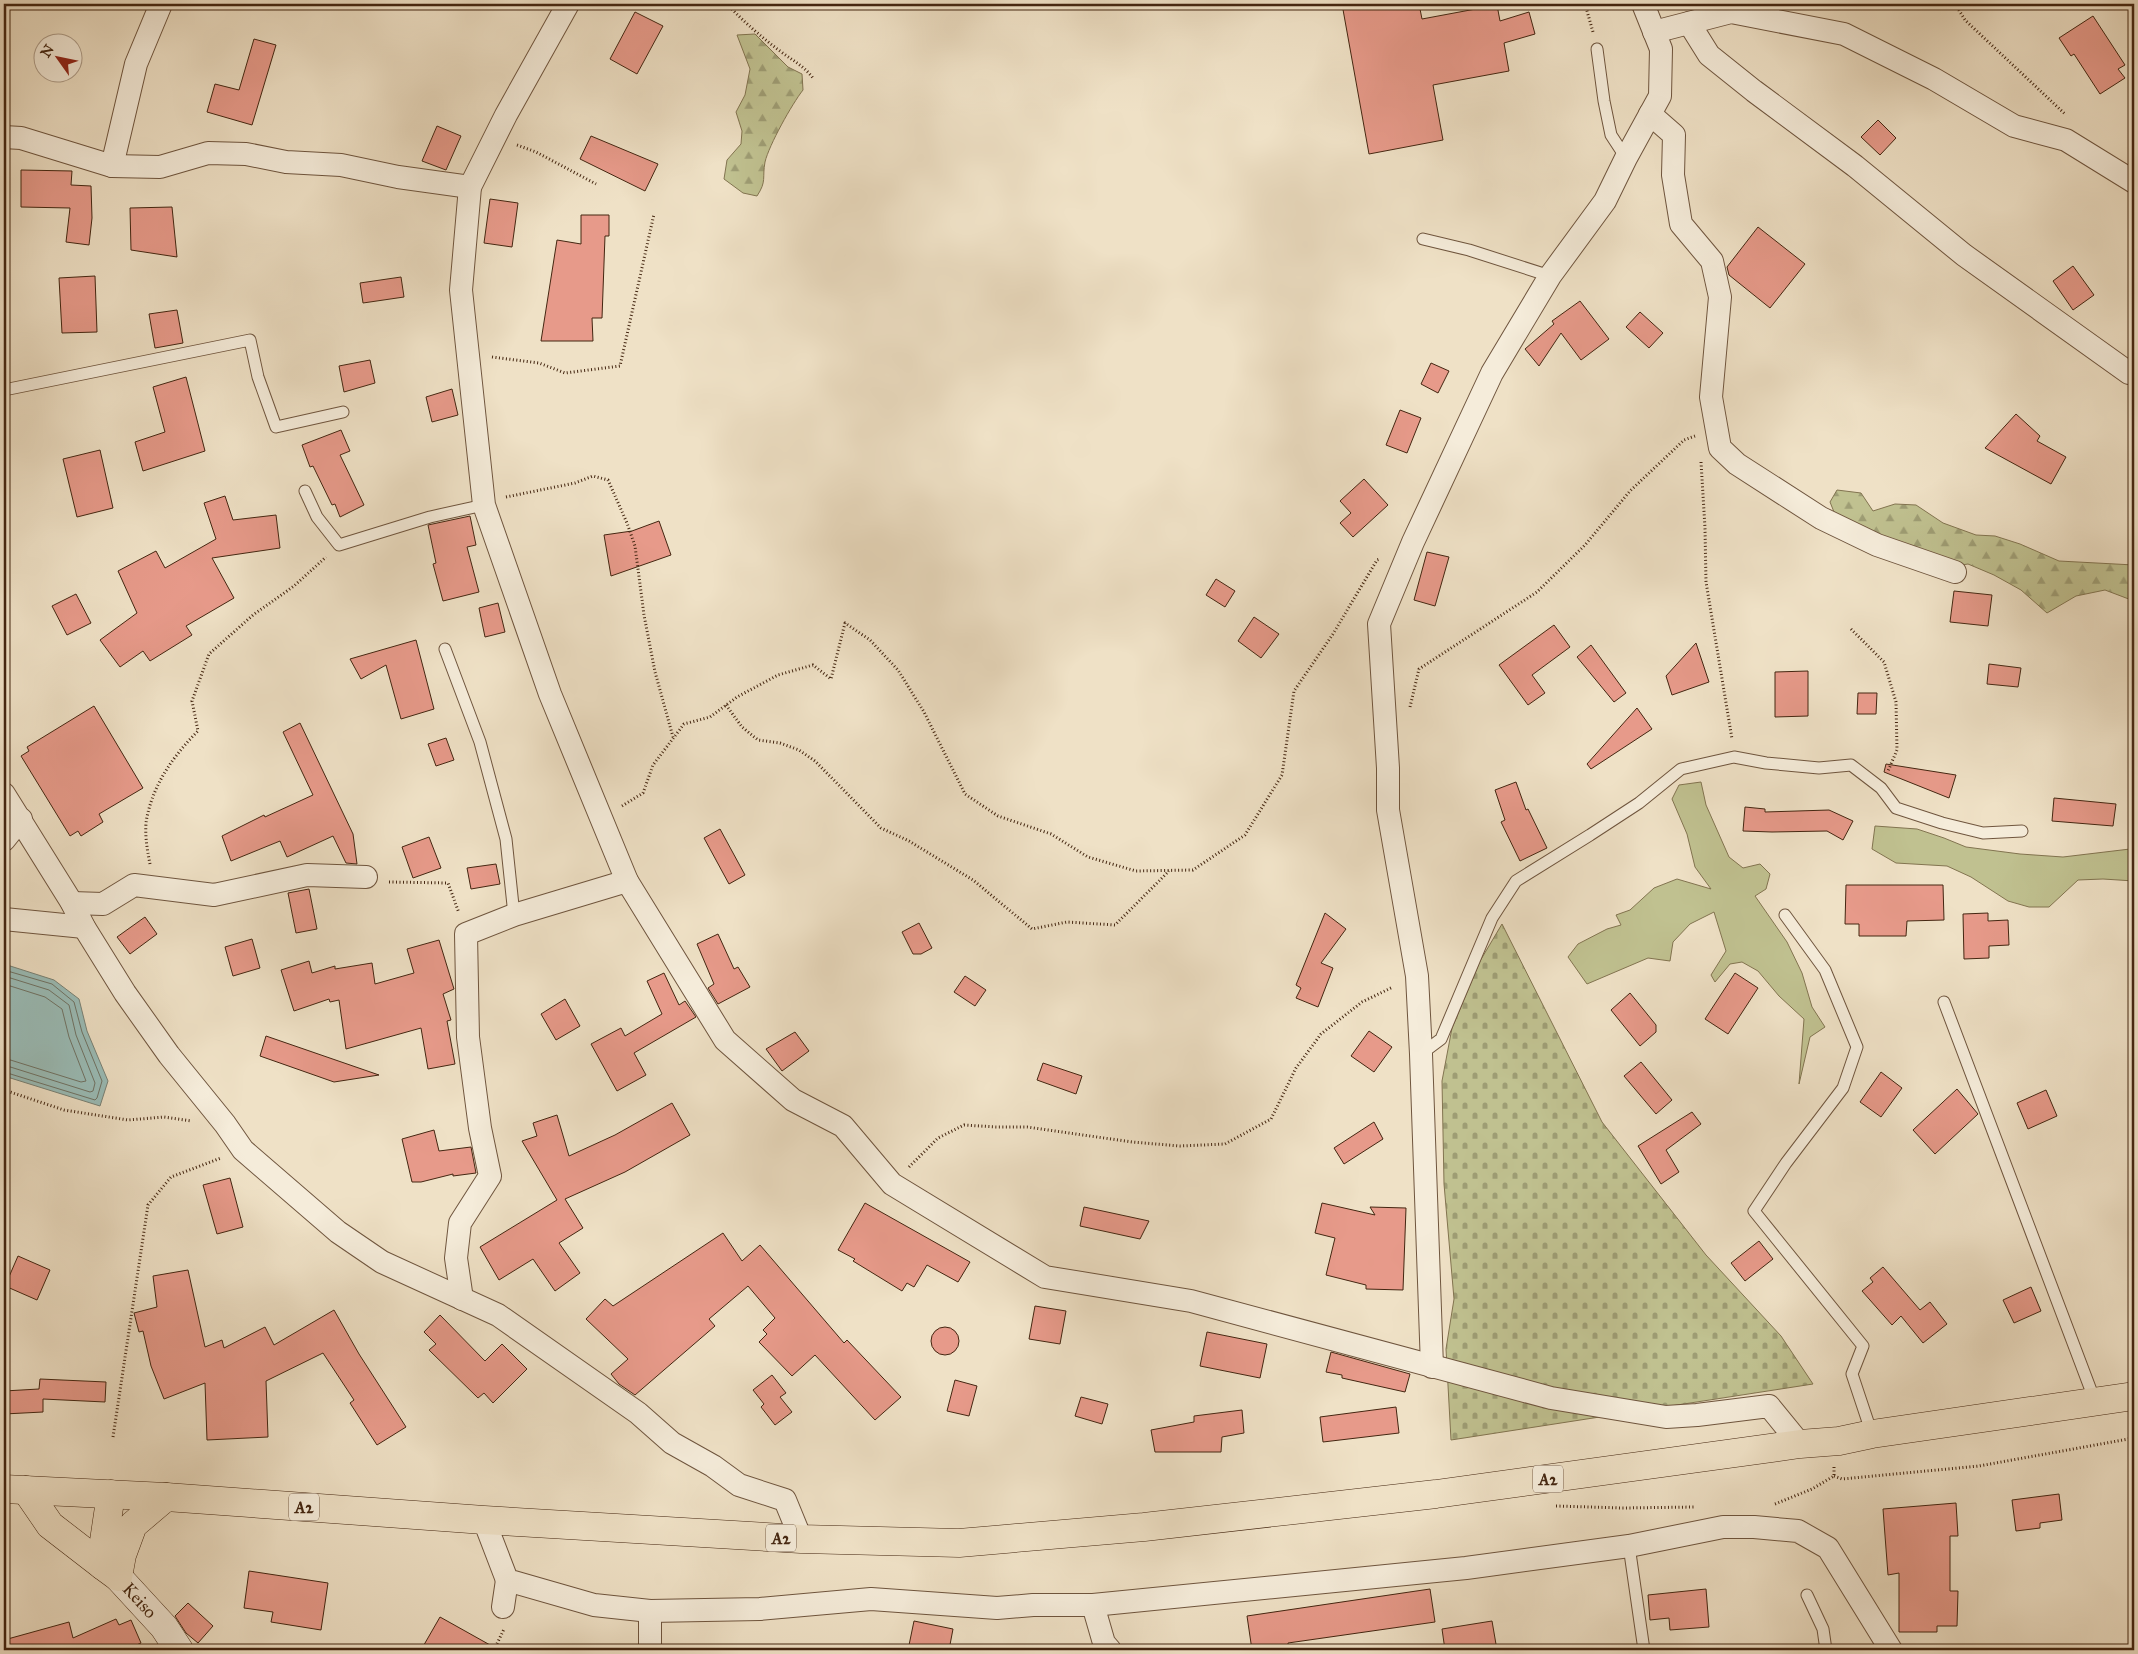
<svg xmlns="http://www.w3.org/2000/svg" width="2138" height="1654" viewBox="0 0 2138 1654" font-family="'IM FELL Great Primer',serif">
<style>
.green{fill:#c0c190;stroke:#827450}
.forest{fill:url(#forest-firs);stroke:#827450}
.cemetery{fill:url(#cemetery-stones);stroke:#827450}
.water{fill:#9abdb8;stroke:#788175}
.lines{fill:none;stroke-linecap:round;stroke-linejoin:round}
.shore{stroke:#6f7264;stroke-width:1}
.building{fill:#e79a8a;stroke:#442611}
.lane-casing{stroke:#6f553e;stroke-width:13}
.street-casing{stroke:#6f553e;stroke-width:24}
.secondary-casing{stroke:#442611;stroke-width:29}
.primary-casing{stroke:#442611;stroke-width:29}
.path{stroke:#442611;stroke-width:3;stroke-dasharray:1 2.5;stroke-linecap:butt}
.lane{stroke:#f5ecda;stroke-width:11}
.street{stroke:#f5ecda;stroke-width:22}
.secondary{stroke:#f5ecda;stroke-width:28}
.primary{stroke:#efe1c6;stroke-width:28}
.labels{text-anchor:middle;stroke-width:5;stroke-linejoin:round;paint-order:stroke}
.shield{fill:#f5ecda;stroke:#79614d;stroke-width:1}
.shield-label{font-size:16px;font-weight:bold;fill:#442611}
.street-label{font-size:18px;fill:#442611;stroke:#f5ecda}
</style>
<defs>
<pattern id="forest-firs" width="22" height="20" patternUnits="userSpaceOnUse" patternTransform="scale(1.25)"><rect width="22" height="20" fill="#c0c190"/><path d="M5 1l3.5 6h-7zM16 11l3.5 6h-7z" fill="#9e9d74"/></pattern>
<pattern id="cemetery-stones" width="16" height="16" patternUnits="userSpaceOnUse" patternTransform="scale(1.25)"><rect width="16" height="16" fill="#c0c190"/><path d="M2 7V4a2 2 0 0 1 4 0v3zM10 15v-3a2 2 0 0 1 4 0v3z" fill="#9e9d74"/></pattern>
</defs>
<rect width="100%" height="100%" fill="#efe1c6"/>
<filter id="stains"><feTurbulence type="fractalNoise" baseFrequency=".004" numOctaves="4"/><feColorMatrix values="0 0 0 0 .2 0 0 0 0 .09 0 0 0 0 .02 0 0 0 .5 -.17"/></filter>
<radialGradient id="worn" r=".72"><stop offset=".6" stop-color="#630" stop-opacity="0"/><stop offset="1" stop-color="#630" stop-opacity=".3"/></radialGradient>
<!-- green -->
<g class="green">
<polygon points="1701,782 1706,805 1729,857 1743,868 1760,864 1770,874 1766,889 1755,896 1787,942 1802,973 1812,1007 1825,1027 1810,1037 1799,1084 1804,1019 1779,996 1758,971 1742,962 1730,964 1715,982 1711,975 1726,951 1714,912 1690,924 1673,942 1670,961 1648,958 1587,984 1568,957 1578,944 1607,929 1621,925 1616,915 1630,910 1654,888 1677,879 1711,889 1695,867 1687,834 1672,799 1679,785"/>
<polygon points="1875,826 1917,829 1944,838 1966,847 2020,854 2063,857 2130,849 2134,850 2134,881 2103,879 2078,880 2049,907 2029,907 2008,901 1971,877 1947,866 1896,863 1872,849"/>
</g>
<!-- forest -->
<g class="forest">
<path d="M755 34 788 67 802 74 803 90C792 104 769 145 765 162 762 178 767 181 757 196L743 193 724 179 727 160 741 144 742 131 736 112 745 95 750 69 737 35Z"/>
<polygon points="1837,490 1861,493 1873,511 1895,504 1916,505 1943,523 1976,535 1995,536 2020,544 2059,561 2134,565 2134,601 2105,590 2076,596 2047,613 2021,590 1994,575 1968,564 1943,568 1840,527 1830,502"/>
</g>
<!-- cemetery -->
<polygon class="cemetery" points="1502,924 1602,1122 1706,1255 1781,1336 1813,1384 1451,1440 1446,1349 1454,1299 1444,1184 1442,1081 1452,1028 1480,961"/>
<!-- water -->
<polygon class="water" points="4,964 54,980 79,999 87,1031 108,1081 100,1106 4,1076"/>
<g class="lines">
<!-- shore -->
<g class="shore">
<polyline points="4,970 52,984 74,1002 82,1032 102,1081 97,1098 95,1100 4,1072"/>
<polyline points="4,976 49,990 69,1005 76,1035 95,1083 93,1091 90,1092 4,1065"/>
<polyline points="4,984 45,997 62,1009 69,1037 86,1081 81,1082 4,1058"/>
</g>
</g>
<!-- building -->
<g class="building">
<polygon points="1342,4 1419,4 1422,19 1497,5 1500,21 1529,12 1535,34 1504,43 1509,71 1433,85 1443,140 1369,154"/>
<polygon points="635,12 663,26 637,74 610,59"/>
<polygon points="2093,16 2125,65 2118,69 2125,78 2100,94 2074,54 2071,56 2059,38"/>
<polygon points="254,39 276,45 252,125 207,112 215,84 239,90"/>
<polygon points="1878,120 1896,138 1880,155 1861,137"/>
<polygon points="437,126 461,136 446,170 422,161"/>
<polygon points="591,136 658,164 645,191 580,159"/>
<polygon points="21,170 72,171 71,185 91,186 92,218 89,245 66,242 70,208 21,207"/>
<polygon points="490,199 518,203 512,247 484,243"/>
<polygon points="172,207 177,257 131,250 130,208"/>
<polygon points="581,215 609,215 609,236 605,236 602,318 592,318 593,341 541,341 557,240 581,244"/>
<polygon points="1758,227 1805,264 1770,308 1729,275 1727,267"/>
<polygon points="2073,266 2094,295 2073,310 2053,281"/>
<polygon points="95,276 97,332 62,333 59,278"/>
<polygon points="401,277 404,297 363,303 360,283"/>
<polygon points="1580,301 1609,339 1581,360 1561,333 1539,366 1525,349 1554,324 1552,321"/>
<polygon points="177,310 183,343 155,348 149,314"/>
<polygon points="1640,312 1663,333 1649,348 1626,327"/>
<polygon points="370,360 375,383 344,392 339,366"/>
<polygon points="1431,363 1449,371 1438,393 1421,384"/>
<polygon points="186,377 205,451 143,471 135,442 165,432 153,387"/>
<polygon points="452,389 458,415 432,422 426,397"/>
<polygon points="1400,410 1421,418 1407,453 1386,445"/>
<polygon points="2016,414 2040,436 2037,441 2066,457 2051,484 1985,448"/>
<polygon points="341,430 350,451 340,455 364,505 340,517 335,504 332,505 313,466 310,467 302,445"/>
<polygon points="100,450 113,508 77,517 63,459"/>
<polygon points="1364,479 1388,505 1353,537 1340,523 1351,513 1340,501"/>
<polygon points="225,496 233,520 276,515 280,548 212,558 234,598 186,626 192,635 150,661 143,651 120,667 100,640 137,613 118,571 156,551 165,568 216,539 204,503"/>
<polygon points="470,516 476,545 467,547 479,592 443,601 433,564 436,563 428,525"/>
<polygon points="659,521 671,555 611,576 604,535 632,531"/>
<polygon points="1427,552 1449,557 1435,606 1414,600"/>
<polygon points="1216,579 1235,591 1225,607 1206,595"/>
<polygon points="1954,591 1992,595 1988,626 1950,622"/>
<polygon points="76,594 91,623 67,635 52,606"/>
<polygon points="498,603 505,632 485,637 479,608"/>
<polygon points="1254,617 1279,634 1261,658 1238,641"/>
<polygon points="1554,625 1570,647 1532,675 1545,693 1528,705 1499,665"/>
<polygon points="416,640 434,709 401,719 386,665 361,679 350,659"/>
<polygon points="1696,643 1709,682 1672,695 1666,676"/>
<polygon points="1591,645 1626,693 1614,702 1577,657"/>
<polygon points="1989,664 2021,668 2018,687 1987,684"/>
<polygon points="1808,671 1808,716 1775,717 1775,672"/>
<polygon points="1858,693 1877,693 1876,714 1857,714"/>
<polygon points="94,706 143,788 99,814 103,822 81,836 78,831 70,836 21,756 29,751 27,747"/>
<polygon points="1637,708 1652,729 1591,769 1587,764"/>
<polygon points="300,723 353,834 357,864 346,863 333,836 287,857 280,841 231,861 222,836 264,815 265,817 313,795 283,732"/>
<polygon points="446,738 454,760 436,766 428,744"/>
<polygon points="1886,764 1956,775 1949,798 1884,772"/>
<polygon points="1516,782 1526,810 1528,809 1547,848 1520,861 1501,822 1505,820 1495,790"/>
<polygon points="2054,798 2116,804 2113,826 2052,821"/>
<polygon points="1745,807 1765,809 1765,812 1829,810 1853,821 1843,840 1827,831 1772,832 1743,831"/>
<polygon points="720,829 745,875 729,884 704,838"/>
<polygon points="429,837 441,868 413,878 402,847"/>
<polygon points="496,864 500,884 471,889 467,868"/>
<polygon points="1846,885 1943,885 1944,920 1907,921 1906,936 1859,936 1859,924 1845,924"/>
<polygon points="309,889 317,929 296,933 288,893"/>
<polygon points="1325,913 1346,929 1321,963 1333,968 1318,1007 1296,998 1301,988 1296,985"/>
<polygon points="1988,913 1988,921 2008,920 2009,945 1989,946 1989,958 1964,959 1963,914"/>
<polygon points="145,917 157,934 130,954 117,937"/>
<polygon points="919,923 932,948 921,954 913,954 902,932"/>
<polygon points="718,934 734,969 738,967 750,987 718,1004 708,988 714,984 697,944"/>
<polygon points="252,939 260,968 233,976 225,947"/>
<polygon points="439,940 454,989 443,994 451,1020 447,1021 455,1064 428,1069 421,1028 346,1049 339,1000 330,1002 329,999 294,1011 281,970 309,961 312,973 335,966 335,969 372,963 375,984 414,973 407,949"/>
<polygon points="664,973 679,1005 685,1001 696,1017 634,1053 646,1075 617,1091 591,1044 621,1028 625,1036 662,1014 647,981"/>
<polygon points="1735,973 1758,988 1728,1034 1705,1019"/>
<polygon points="965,976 986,990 975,1006 954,992"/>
<polygon points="1630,993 1656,1025 1656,1032 1640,1046 1611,1010"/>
<polygon points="565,999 580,1026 556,1040 541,1014"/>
<polygon points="1369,1031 1392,1047 1374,1072 1351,1056"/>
<polygon points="795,1032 809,1051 782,1071 766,1049"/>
<polygon points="266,1036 379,1075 334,1082 260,1056"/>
<polygon points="1641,1062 1672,1100 1656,1114 1624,1076"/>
<polygon points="1043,1063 1082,1076 1076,1094 1037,1080"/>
<polygon points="1881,1072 1902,1088 1881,1117 1860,1102"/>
<polygon points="1957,1089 1978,1114 1935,1154 1913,1130"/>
<polygon points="2046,1090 2057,1116 2028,1129 2017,1103"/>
<polygon points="672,1103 690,1135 625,1172 565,1199 583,1228 559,1243 580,1273 555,1291 533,1259 499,1280 480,1247 557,1200 522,1141 537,1136 533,1123 557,1115 569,1156 615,1135"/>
<polygon points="1692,1112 1701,1124 1666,1150 1679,1172 1661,1184 1638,1146"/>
<polygon points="1374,1122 1383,1139 1344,1164 1334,1148"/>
<polygon points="434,1130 439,1151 471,1147 476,1173 453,1176 453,1174 421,1182 412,1182 402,1139"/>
<polygon points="230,1178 243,1227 217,1234 203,1185"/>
<polygon points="865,1203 970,1262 958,1282 927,1265 914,1287 907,1283 902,1291 853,1261 855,1259 838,1250"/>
<polygon points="1322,1203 1375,1215 1370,1207 1406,1208 1403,1290 1366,1289 1366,1285 1326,1275 1335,1238 1315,1233"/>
<polygon points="1084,1207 1149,1221 1140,1239 1080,1226"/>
<polygon points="723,1233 742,1261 760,1245 844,1343 847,1340 901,1397 875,1420 815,1355 792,1376 759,1342 767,1334 763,1330 775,1318 748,1286 709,1319 715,1326 635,1395 619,1384 611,1374 628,1359 586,1319 605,1299 613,1306"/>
<polygon points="1759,1241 1773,1259 1745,1281 1731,1263"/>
<polygon points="18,1256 50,1270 37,1300 5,1286"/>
<polygon points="1883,1267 1920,1310 1930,1302 1947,1324 1923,1343 1901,1316 1892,1325 1862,1291 1873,1282 1870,1278"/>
<polygon points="188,1270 205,1347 222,1340 224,1348 265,1327 274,1345 334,1310 359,1354 406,1427 377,1445 350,1403 354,1400 323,1353 266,1381 268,1437 207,1440 205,1383 164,1399 151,1366 143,1331 139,1332 134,1313 157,1307 153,1276"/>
<polygon points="2031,1287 2041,1311 2014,1323 2003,1300"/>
<polygon points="1035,1306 1066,1311 1060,1344 1029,1339"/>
<polygon points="440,1315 485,1361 502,1344 527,1369 493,1403 484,1393 478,1398 429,1350 436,1344 424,1332"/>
<circle cx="945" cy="1341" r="14"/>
<polygon points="1207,1332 1267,1344 1260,1378 1200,1366"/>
<polygon points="1331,1352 1410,1374 1405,1392 1342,1378 1342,1375 1326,1372"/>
<polygon points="772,1375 786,1393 780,1397 792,1412 775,1425 761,1407 764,1404 753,1390"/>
<polygon points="40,1379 106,1382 105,1402 43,1399 43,1412 4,1414 4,1391 39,1389"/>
<polygon points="955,1380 977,1386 969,1416 947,1411"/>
<polygon points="1081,1397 1108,1404 1102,1424 1075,1416"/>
<polygon points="1396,1407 1399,1433 1323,1442 1320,1417"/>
<polygon points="1242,1410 1244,1433 1222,1437 1221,1452 1155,1452 1151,1430 1194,1422 1194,1416"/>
<polygon points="2059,1494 2062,1520 2040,1523 2040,1528 2016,1531 2012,1500"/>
<polygon points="1956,1503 1958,1536 1950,1536 1950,1591 1958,1591 1957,1626 1937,1626 1937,1632 1899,1632 1899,1573 1888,1575 1883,1509"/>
<polygon points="249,1571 328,1583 321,1630 271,1622 273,1612 244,1608"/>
<polygon points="1430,1589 1435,1622 1288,1643 1288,1650 1252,1650 1247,1616"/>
<polygon points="1706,1589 1709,1627 1670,1630 1669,1618 1650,1620 1648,1595"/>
<polygon points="188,1603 213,1626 198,1643 186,1633 175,1616"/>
<polygon points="440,1617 499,1650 421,1650"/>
<polygon points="116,1619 119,1625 131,1620 141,1643 125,1650 4,1650 4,1640 69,1622 73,1638"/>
<polygon points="914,1621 953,1629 949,1650 908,1650"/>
<polygon points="1492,1621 1497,1650 1445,1650 1442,1629"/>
</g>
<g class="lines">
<defs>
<g id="lane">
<polyline points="1597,49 1604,101 1611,135 1626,158"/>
<polyline points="1423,239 1469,250 1550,276"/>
<polyline points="4,390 250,340 258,377 276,427 343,412"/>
<polyline points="305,491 317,517 339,545 430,517 484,505"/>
<polyline points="445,649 480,742 506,839 514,915"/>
<polyline points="1785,915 1825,970 1857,1047 1843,1088 1786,1163 1754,1211 1863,1346 1852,1374 1872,1434"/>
<polyline points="1944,1002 2095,1401"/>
<polyline points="1421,1054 1441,1039 1492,918 1516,881 1590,835 1639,803 1681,769 1734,757 1766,763 1819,768 1851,765 1881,788 1896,808 1942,823 1983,833 2022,831"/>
<polyline points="1629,1546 1644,1650"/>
<polyline points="1807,1595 1823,1629 1826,1650"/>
</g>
<g id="street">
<polyline points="568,4 506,115 470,187 461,290 484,505 550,694 627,881 725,1040 793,1100 843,1126 892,1184 1045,1277 1191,1301 1551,1398 1666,1417 1697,1415 1769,1406 1800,1444"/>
<polyline points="1689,23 1709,55 1754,91 1855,166 1964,255 2129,373 2134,374"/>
<polyline points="1654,32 1731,12 1844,34 1934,79 2014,126 2066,140 2134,182"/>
<polyline points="1650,114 1674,135 1673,175 1681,224 1712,261 1720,297 1711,397 1720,448 1737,464 1821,518 1877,545 1955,572"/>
<polyline points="4,137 21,138 112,166 160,167 208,153 246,154 286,162 341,165 398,177 470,187"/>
<polyline points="112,166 136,64 161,4"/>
<polyline points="4,794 72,903 84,927 125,993 169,1055 225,1124 243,1150 338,1232 382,1262 498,1315 638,1413 672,1443 713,1466 739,1485 785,1500 801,1539"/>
<polyline points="4,840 21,819"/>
<polyline points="72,903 103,904 134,885 214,895 307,875 366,877"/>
<polyline points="4,919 84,927"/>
<polyline points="462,1299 456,1258 460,1223 490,1176 480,1128 468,1037 466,934 514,915 627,881"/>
<polyline points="1432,1367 1421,1054 1417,976 1388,810 1388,768 1379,624 1413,542 1492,373 1550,276 1605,201 1626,158 1660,96 1661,49 1643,4"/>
<polyline points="484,1520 507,1580 594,1605 650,1611 760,1609 871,1599 997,1608 1033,1605 1093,1605 1104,1643 1110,1650"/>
<polyline points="1093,1605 1466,1568 1629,1546 1723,1527 1754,1527 1798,1531 1828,1548 1891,1650"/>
<polyline points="503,1607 507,1580"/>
<polyline points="650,1611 650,1650"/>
</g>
<g id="secondary">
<path id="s1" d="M118 1577 164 1627 179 1650"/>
</g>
<g id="primary">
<polyline points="4,1489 166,1497 484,1520 801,1539 959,1543 1144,1527 1436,1494 1800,1444 1839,1441 1872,1434 2134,1396"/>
<polyline points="26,1490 50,1525 103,1566"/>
<polyline points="111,1494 104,1541 103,1566 118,1577 122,1555 133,1525 166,1497"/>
</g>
</defs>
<!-- lane casing -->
<use href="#lane" class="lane-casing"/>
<!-- street casing -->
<use href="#street" class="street-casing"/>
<!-- secondary casing -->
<use href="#secondary" class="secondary-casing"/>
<!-- primary casing -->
<use href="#primary" class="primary-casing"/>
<!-- path -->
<g class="path">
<path d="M727 4C743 21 761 37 780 51 792 60 804 66 813 78"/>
<polyline points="1585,4 1593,32"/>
<polyline points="1955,4 1965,20 2066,115"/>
<polyline points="517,145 536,152 596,184"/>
<polyline points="492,357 539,363 565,373 620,366 654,214"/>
<polyline points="1701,462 1705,528 1706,582 1732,739"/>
<polyline points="506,497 575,483 593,476 608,480 627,523 635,546 644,615 655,672 673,737"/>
<polyline points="1851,629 1884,662 1896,702 1897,750 1888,771"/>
<polyline points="726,705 742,727 758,740 780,743 799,750 815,761 881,828 909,841 973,880 1032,929 1067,922 1115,925 1169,871"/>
<polyline points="1410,707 1419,669 1537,592 1585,545 1630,491 1684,440 1695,436"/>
<polyline points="622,806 643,793 653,765 684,724 710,717 737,697 778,675 813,665 831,679 845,623 870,640 898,670 924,712 965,794 998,816 1051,834 1088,857 1136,871 1193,870 1245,835 1282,775 1294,691 1333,634 1377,560 1380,559"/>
<path d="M150 864C147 849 144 831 147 817 154 783 174 755 198 731L192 701 209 654 253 615 294 586 326 557"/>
<polyline points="389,882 448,883 459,913"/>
<polyline points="4,1090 64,1110 128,1120 164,1117 192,1121"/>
<polyline points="909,1167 938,1138 964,1125 996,1127 1027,1127 1132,1142 1180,1146 1225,1144 1271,1119 1296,1068 1321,1034 1362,1002 1393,987"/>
<polyline points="113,1437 148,1205 171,1177 221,1158"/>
<polyline points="1834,1476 1842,1479 1979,1466 2134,1438"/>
<polyline points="1775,1504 1812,1489 1834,1476 1834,1467"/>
<polyline points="1556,1506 1623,1508 1695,1507"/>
<polyline points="494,1650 504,1629"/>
</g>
<!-- lane -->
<use href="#lane" class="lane"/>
<!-- street -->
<use href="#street" class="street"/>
<!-- secondary -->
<use href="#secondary" class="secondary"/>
<!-- primary -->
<use href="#primary" class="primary"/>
</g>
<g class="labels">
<!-- shield labels -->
<g class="shield">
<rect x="1533" y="1465.5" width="30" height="27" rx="4"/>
<rect x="289" y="1493.5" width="30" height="27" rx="4"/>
<rect x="766" y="1524.5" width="30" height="27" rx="4"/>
</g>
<g class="shield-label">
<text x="1548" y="1485">A2</text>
<text x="304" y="1513">A2</text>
<text x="781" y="1544">A2</text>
</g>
<!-- street labels -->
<g class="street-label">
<text dy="6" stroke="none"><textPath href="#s1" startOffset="32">Keiso</textPath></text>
</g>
</g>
<!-- margin -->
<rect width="2138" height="1654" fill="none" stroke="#efe1c6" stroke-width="20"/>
<rect x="5" y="5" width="2128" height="1644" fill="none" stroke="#442611" stroke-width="2.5"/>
<rect x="10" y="10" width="2118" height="1634" fill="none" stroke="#442611"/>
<!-- north arrow -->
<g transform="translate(58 58) rotate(303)"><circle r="24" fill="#f5ecda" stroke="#ae9d8a"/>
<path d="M0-4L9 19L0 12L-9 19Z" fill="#8f2418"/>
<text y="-8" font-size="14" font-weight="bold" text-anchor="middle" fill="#442611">N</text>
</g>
<rect width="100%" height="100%" filter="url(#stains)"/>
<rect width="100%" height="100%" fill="url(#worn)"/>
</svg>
